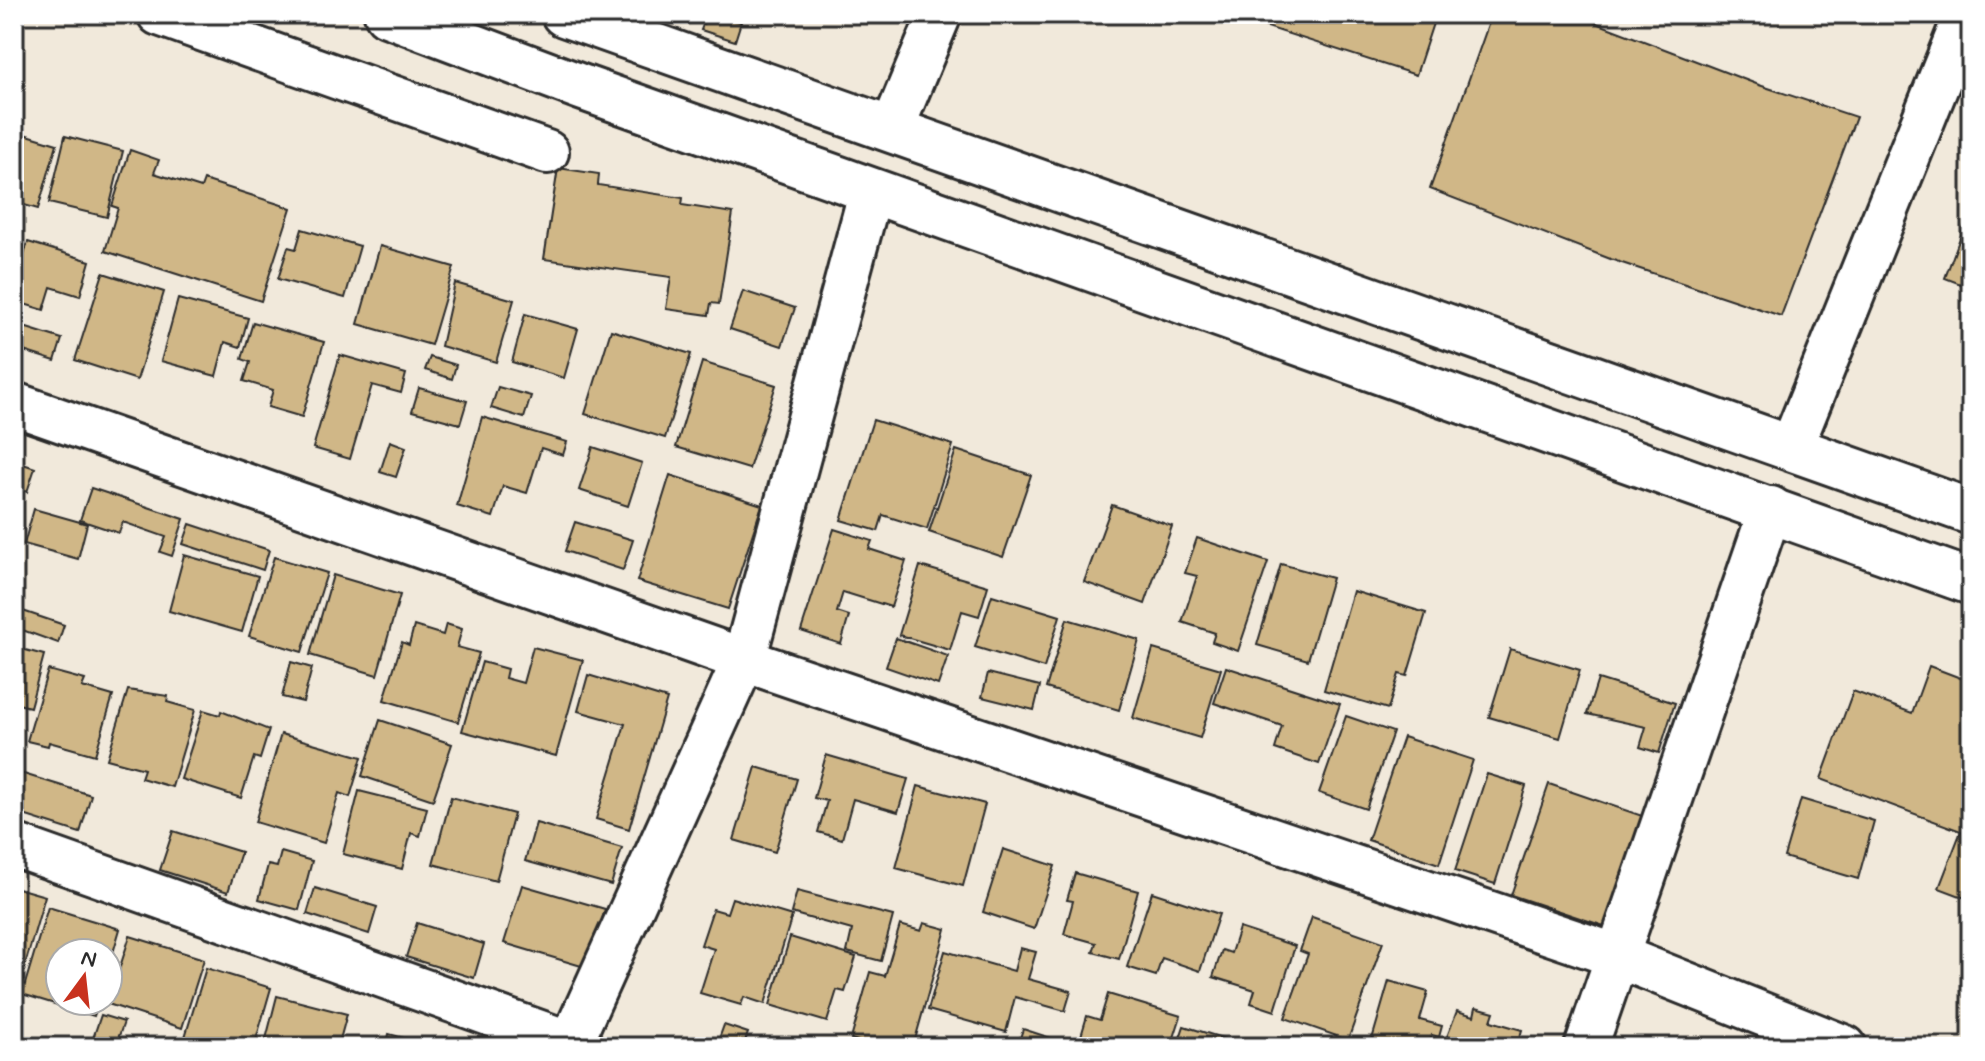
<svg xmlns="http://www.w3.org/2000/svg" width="1985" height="1061" viewBox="0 0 1985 1061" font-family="Mynerve,sans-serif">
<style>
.building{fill:#d0b787;stroke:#2b2b2b;stroke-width:2}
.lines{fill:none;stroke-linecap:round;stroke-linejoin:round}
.minor-casing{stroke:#2b2b2b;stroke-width:48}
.secondary-casing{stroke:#2b2b2b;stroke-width:50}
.minor{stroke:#fff;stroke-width:42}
.secondary{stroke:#fff;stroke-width:44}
</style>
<rect width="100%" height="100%" fill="#f1e9db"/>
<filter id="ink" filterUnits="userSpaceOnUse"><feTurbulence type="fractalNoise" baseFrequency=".0125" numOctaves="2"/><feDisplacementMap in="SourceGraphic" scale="16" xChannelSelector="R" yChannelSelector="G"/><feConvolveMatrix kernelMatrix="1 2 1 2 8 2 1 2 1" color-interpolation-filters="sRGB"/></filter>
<g filter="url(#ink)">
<!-- building -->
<g class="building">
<polygon points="707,14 735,14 733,20 741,22 735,41 701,30"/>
<polygon points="1227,14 1436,14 1416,75"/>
<polygon points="1492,14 1573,14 1759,85 1856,117 1781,316 1613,260 1430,189"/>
<polygon points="14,131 57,144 38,209 14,202"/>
<polygon points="65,136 123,151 107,217 49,203"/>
<polygon points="130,150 159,160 154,173 201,188 204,180 291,208 261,301 105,251 118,208 112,206"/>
<polygon points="558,168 599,174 598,185 683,198 682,205 733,213 719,304 711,303 709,315 666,309 671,277 544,259"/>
<polygon points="1971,208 1971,288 1945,278"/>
<polygon points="302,229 360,246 345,298 278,279 288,247 296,249"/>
<polygon points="28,242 90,261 80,296 51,287 44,310 14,301 14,287"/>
<polygon points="380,246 454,267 431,345 358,324"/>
<polygon points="103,273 164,292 137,380 75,360"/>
<polygon points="455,283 514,300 496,362 441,346"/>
<polygon points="743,291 795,308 782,346 730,329"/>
<polygon points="178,299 248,318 240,347 225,342 216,376 161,361"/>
<polygon points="525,314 578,329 564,378 512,362"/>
<polygon points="253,322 324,342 302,417 268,407 273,390 244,381 250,362 242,359"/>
<polygon points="14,324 62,339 55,361 14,348"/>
<polygon points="611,330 691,354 665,438 585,414"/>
<polygon points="340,355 406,374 401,393 372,385 350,459 313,448"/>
<polygon points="430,357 456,365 452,379 425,370"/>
<polygon points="702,362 776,385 749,469 676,447"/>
<polygon points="498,387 531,396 524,418 491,408"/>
<polygon points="419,388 467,401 460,424 412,411"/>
<polygon points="482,417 567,442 563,455 541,448 527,493 503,486 493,517 457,506"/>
<polygon points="873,420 953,445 927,529 883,515 878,531 841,520"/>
<polygon points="390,441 406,447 396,477 380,472"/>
<polygon points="593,447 642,463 628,506 579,490"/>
<polygon points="956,450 1031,475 1003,557 929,532"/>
<polygon points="14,461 35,468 27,492 14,487"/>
<polygon points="670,475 762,505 728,609 637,581"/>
<polygon points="91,488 184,519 172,556 160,552 166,537 123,522 119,533 80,520"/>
<polygon points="1112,505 1172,526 1145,604 1084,582"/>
<polygon points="34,509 87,524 78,559 24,544"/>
<polygon points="575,522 633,540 623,570 565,551"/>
<polygon points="190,524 269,550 263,570 183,544"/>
<polygon points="834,529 872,541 869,549 906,561 891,607 843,592 837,612 849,616 841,644 801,631"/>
<polygon points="1197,538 1268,562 1238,651 1212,642 1215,633 1182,622 1197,576 1185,573"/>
<polygon points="184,555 258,576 242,632 169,611"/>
<polygon points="274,557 327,573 302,652 249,636"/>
<polygon points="1281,564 1332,578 1308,660 1257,645"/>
<polygon points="920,566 988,586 979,616 962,611 950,650 899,635"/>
<polygon points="333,575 400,595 377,675 310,655"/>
<polygon points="1353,591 1426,613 1407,676 1399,674 1388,709 1324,690"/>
<polygon points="992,595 1060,616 1044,668 975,647"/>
<polygon points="14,608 64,625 58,643 14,627"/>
<polygon points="1067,619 1139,640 1119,710 1046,688"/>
<polygon points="446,624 462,629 457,647 479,653 458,722 384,700 402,642 409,645 414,626 443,635"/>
<polygon points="896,638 948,656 938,685 886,667"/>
<polygon points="14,647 44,655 30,707 14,703"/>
<polygon points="533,647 583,660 556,756 462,731 482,662 507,669 505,678 523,683"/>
<polygon points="1153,649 1221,669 1200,738 1133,718"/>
<polygon points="1510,649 1580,670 1560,738 1489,717"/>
<polygon points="291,662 312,668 303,702 282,697"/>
<polygon points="1929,666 1971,682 1971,900 1939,888 1961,831 1821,779 1853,691 1912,713"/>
<polygon points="1226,667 1340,704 1319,764 1275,749 1282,726 1214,703"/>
<polygon points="48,670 85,680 82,687 113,696 95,755 49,742 48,746 27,741"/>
<polygon points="988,673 1040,686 1034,710 982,697"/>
<polygon points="588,675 667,699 629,829 596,819 625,724 578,711"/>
<polygon points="1598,679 1675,703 1659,753 1640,747 1646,727 1587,714"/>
<polygon points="128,690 168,696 167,702 195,710 172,787 141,778 144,769 107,759"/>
<polygon points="203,710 220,715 221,711 269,730 260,759 254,757 241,798 181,779"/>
<polygon points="1346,716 1393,732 1366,809 1319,793"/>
<polygon points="380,720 452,744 433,800 362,776"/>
<polygon points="281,734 362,757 350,797 339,793 324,843 255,822"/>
<polygon points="1403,737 1473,760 1439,864 1368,840"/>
<polygon points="826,755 908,779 898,812 853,799 842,839 818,832 827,801 814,798"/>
<polygon points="756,767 797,779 775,852 734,840"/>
<polygon points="14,771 91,795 80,833 14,812"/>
<polygon points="1487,774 1526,786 1495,884 1455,871"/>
<polygon points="1549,784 1654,820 1616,930 1511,895"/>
<polygon points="918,786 985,804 963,886 896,868"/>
<polygon points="359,791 427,808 420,836 411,833 402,869 343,854"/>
<polygon points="451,797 514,814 496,881 433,864"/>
<polygon points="1801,799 1874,821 1858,879 1784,857"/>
<polygon points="536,823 622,848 611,885 525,861"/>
<polygon points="173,831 241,852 228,892 160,870"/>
<polygon points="1003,849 1055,866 1034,929 983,912"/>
<polygon points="281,852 312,861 299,910 259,899 268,865 277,867"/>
<polygon points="1075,873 1138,891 1119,959 1093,952 1096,943 1064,934 1073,901 1067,900"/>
<polygon points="522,885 605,909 588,968 504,943"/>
<polygon points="14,887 45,896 14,1003"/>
<polygon points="315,888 377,907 369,934 307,914"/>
<polygon points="797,891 893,916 881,961 847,952 852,930 791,913"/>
<polygon points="1152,892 1219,914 1200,971 1162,958 1156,976 1127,967"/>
<polygon points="732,898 792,916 765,1004 744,997 741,1005 700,993 714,949 701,945 713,909 727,913"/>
<polygon points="48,907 120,929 108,970 108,953 60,953 60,1001 99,1001 94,1016 22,994"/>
<polygon points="1312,917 1383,942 1348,1040 1285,1018 1308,954 1300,951"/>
<polygon points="417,923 484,944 474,978 406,957"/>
<polygon points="924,923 946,929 913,1047 881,1047 851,1039 870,972 885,976 900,925 921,931"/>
<polygon points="1239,928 1295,946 1275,1011 1251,1003 1255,990 1213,977 1222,950 1231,953"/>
<polygon points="130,936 204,959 182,1028 108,1004"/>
<polygon points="790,937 856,957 845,992 837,990 827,1022 770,1005"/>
<polygon points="1020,948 1036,952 1028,979 1071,991 1065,1011 1015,997 1006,1032 928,1010 945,951 1014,971"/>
<polygon points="206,968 271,988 254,1047 182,1047"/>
<polygon points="1389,981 1428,992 1420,1020 1442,1026 1439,1037 1432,1035 1428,1047 1387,1047 1371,1043"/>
<polygon points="1108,994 1181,1016 1171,1047 1092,1047 1079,1043 1087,1016 1100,1020"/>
<polygon points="277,996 347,1014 338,1047 264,1047"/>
<polygon points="1476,1007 1494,1012 1491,1021 1522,1030 1517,1047 1443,1047 1457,1011 1474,1016"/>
<polygon points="101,1015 124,1022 115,1047 90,1047"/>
<polygon points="724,1025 748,1033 743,1047 716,1047"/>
<polygon points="1184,1026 1241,1044 1240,1047 1177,1047"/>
<polygon points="1023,1029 1078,1047 1017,1047"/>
<polygon points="389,1034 437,1047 386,1047"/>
</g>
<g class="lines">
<defs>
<g id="minor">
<polyline points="159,14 547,152"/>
<polyline points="892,129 940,14"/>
<polyline points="14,404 744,660 1617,956 1845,1047"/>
<polyline points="1792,446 1966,14"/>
<polyline points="14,845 582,1047"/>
<polyline points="569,1047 744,660 871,190"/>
<polyline points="1586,1047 1771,508"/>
</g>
<g id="secondary">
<polyline points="387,14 581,87 1971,582"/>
<polyline points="564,14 1971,512"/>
</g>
</defs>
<!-- minor casing -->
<use href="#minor" class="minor-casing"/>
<!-- secondary casing -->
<use href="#secondary" class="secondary-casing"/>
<!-- minor -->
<use href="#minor" class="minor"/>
<!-- secondary -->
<use href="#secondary" class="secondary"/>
</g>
</g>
<!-- margin -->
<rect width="1985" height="1061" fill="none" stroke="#fff" stroke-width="48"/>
<rect x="24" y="24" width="1937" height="1013" fill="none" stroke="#2b2b2b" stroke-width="3" filter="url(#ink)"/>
<!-- north arrow -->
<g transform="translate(84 977) rotate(15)"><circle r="38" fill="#ffffff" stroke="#aaaaaa" stroke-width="2"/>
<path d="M0-6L14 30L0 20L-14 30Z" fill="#c8321e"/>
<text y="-12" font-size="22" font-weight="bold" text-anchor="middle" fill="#2b2b2b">N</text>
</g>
</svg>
